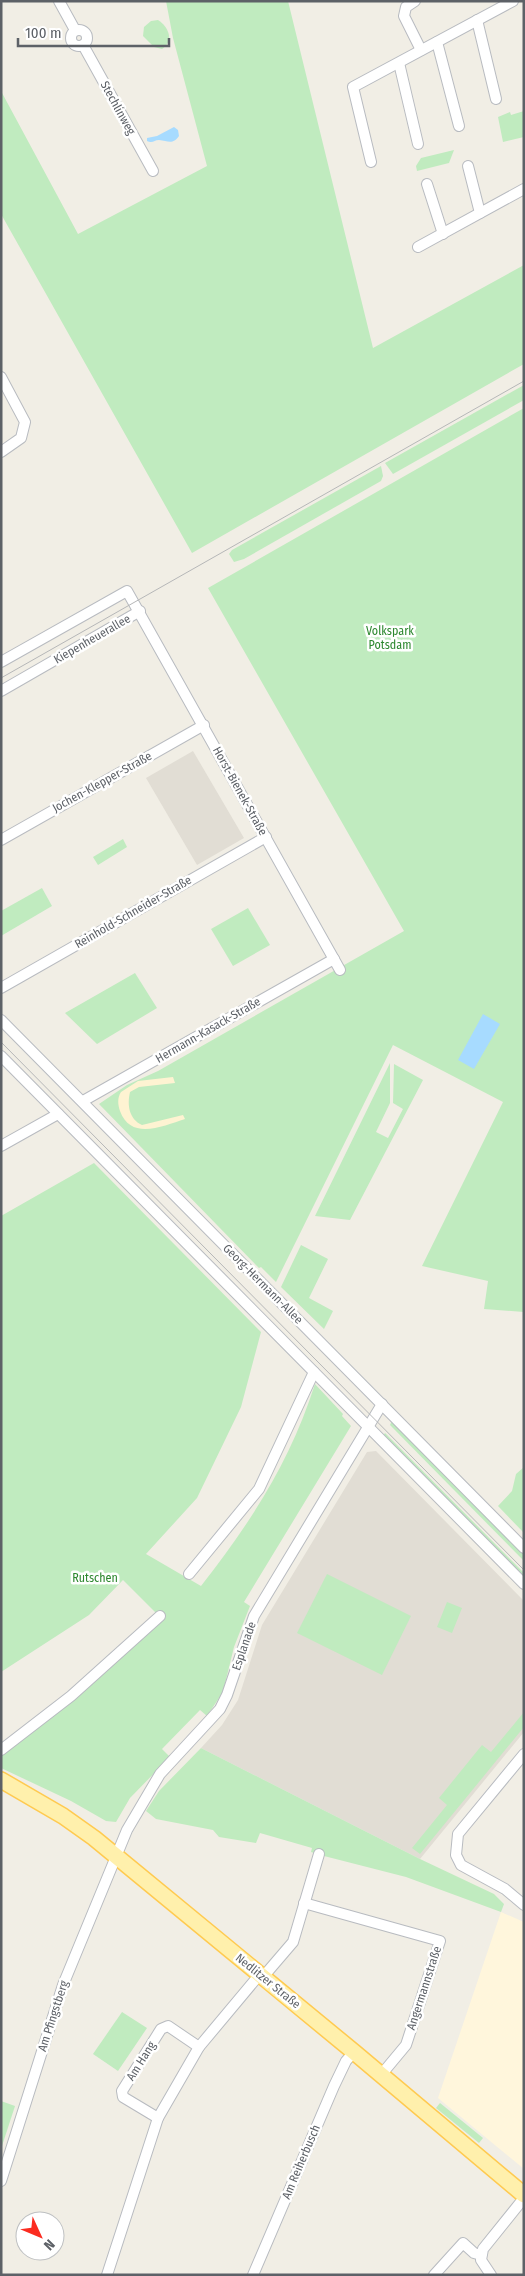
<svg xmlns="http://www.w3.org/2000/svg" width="525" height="2276" viewBox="0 0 525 2276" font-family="'Fira Sans Condensed',sans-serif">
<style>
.commercial{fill:#fff6dc}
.education{fill:#e1ddd4}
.green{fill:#c0ebbf}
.sand{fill:#fef3d2}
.water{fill:#a7dbff}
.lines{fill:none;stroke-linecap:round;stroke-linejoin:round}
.minor-casing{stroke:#b8bbc0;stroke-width:12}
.primary-casing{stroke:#ffca50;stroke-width:18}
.minor{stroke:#fff;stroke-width:10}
.primary{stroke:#fff0ac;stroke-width:15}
.tram{stroke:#b6b7b8;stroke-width:1}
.labels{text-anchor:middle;stroke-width:5;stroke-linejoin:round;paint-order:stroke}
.street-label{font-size:12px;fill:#5d6167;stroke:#fff}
.park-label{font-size:12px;fill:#2c872e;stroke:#fff}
</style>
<rect width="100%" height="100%" fill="#f1eee5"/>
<!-- commercial -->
<polygon class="commercial" points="501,1912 524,1922 524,2169 438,2098"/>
<!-- education -->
<g class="education">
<polygon points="193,751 244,838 197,865 146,778"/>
<polygon points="376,1451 524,1601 524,1732 420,1859 201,1748 222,1725 238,1700 262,1625 367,1452"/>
</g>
<!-- green -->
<g class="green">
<polygon points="166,1 288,1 373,348 524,265 524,364 192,553 1,214 1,91 78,234 207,166 173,38"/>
<path d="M158 20C168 26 175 41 162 49L154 47 143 36 144 27 151 21Z"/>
<polygon points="524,111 524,137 503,142 498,117 510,112 511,115"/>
<polygon points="454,150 449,163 417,171 416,166 421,158"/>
<polygon points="524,385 524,400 393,474 385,463"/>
<polygon points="524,408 524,1312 484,1309 488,1281 422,1266 503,1102 393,1045 276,1282 261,1267 259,1268 99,1104 127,1085 158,1071 404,931 208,588"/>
<polygon points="381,466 383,476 381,481 244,559 234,562 229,554 232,550"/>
<polygon points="123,839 127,847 98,865 93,857"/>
<polygon points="42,888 52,906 1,936 1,911"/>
<polygon points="248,908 270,945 233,966 211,929"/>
<polygon points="135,973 157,1008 97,1044 65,1013"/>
<polygon points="390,1063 390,1103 376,1132 388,1138 403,1109 393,1103 394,1064 423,1080 350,1220 315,1216"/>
<path d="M94 1163 261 1332 241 1407 197 1498 146 1554 201 1586C251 1522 290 1462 315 1384L343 1414 342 1416 351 1426 244 1602 250 1606 234 1647 223 1692 207 1716 200 1710 162 1749 170 1757 130 1798 116 1822 106 1821 71 1801 1 1768V1750L159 1616 123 1580 89 1615 1 1672V1216Z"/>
<polygon points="301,1245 328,1259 309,1298 333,1311 324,1329 281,1287"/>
<polygon points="392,1421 524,1554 524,1561 390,1425"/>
<polygon points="385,1433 524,1573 524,1579 383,1436"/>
<polygon points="524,1467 524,1531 523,1532 498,1506 512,1491 516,1474"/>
<polygon points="327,1574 411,1616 382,1675 297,1633"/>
<polygon points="447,1602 462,1608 452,1633 437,1627"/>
<polygon points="524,1712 524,1727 420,1854 412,1848 447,1805 439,1798 482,1745 491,1752"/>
<polygon points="201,1748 420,1859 494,1894 504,1904 501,1912 406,1877 324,1856 311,1852 312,1848 260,1833 256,1843 219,1837 213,1830 156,1819 146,1811 159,1791"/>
<polygon points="122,2012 147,2028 118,2071 93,2054"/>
<polygon points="1,2101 15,2106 1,2149"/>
<polygon points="440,2103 483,2138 479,2143 436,2108"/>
</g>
<!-- sand -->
<path class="sand" d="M173 1077 175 1083 139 1087 130 1092C127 1105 129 1119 142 1125L183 1115 185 1119C163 1126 131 1141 120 1111 118 1105 117 1098 121 1092L138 1081Z"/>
<!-- water -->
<g class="water">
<path d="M174 127 178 130 179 136C173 145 168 141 159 140 154 140 153 144 147 141V138L157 136Z"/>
<polygon points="483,1014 500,1024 474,1069 458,1060"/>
</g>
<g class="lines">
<defs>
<g id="minor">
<polyline points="59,1 75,30"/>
<polyline points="415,1 406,7 404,16 421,50"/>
<polyline points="477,20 496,99"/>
<circle cx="79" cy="38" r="8"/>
<polyline points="437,42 459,126"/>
<polyline points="83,45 153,171"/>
<polyline points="399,63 418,144"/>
<polyline points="371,162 353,87 513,1"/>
<polyline points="468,166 480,213"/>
<polyline points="427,184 443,234"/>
<polyline points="418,247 524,189"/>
<polyline points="1,377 25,422 21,438 1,452"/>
<polyline points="1,662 127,591 340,970"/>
<polyline points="1,691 140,611"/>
<polyline points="1,840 204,725"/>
<polyline points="1,988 266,837"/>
<polyline points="1,1020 524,1548"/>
<polyline points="1,1056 524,1584"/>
<polyline points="83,1101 334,959"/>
<polyline points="1,1146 58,1114"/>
<polyline points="189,1574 259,1489 314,1372"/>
<polyline points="1,1750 71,1696 160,1616"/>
<polyline points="524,1754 458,1834 456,1855 461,1865 505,1889 524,1905"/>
<polyline points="304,1903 440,1941 406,2045 381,2075"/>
<polyline points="263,1977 293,1942 319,1854"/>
<polyline points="158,2118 123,2097 122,2091 161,2029 168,2026 199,2047"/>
<polyline points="1,2181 63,1985 127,1830 160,1774 220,1709 227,1695 254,1616 382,1404"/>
<polyline points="107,2275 158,2118 199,2047 260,1974"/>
<polyline points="253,2275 334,2086 346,2061 354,2052"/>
<polyline points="434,2275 463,2243 474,2253 481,2255"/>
<polyline points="491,2275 481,2260 483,2249 524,2198"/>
</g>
<polyline id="primary" points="1,1780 63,1816 94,1838 354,2052 524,2195"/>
</defs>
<!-- minor casing -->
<use href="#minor" class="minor-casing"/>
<!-- primary casing -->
<use href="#primary" class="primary-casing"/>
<!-- minor -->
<use href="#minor" class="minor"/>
<!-- primary -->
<use href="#primary" class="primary"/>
<!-- tram -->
<g class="tram">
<polyline points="1,678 524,381"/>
<polyline points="1,1042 524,1570"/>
</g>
</g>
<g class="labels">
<!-- street labels -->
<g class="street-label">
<text transform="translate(118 108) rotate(61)" y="4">Stechlinweg</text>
<text transform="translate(92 639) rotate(-30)" y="4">Kiepenheuerallee</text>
<text transform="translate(102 782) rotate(-29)" y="4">Jochen-Klepper-Straße</text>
<text transform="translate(240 791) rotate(61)" y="4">Horst-Bienek-Straße</text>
<text transform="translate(133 912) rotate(-30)" y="4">Reinhold-Schneider-Straße</text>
<text transform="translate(208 1030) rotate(-30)" y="4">Hermann-Kasack-Straße</text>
<text transform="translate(263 1284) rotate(45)" y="4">Georg-Hermann-Allee</text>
<text transform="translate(244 1646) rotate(-71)" y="4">Esplanade</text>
<text transform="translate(268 1981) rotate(39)" y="4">Nedlitzer Straße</text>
<text transform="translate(424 1988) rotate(-72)" y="4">Angermannstraße</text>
<text transform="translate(53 2016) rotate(-72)" y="4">Am Pfingstberg</text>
<text transform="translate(141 2061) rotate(-58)" y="4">Am Hang</text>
<text transform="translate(301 2162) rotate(-67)" y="4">Am Reiherbusch</text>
</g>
<!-- park labels -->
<g class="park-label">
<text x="390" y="635">Volkspark<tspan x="390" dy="14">Potsdam</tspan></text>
<text x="95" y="1582">Rutschen</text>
</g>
</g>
<!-- border -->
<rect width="525" height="2276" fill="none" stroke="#5d6167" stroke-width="5"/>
<!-- north arrow -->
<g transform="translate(40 2236) rotate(134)"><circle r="24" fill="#ffffff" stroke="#bec0c2"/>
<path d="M0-4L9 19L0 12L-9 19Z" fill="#fb2c20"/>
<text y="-8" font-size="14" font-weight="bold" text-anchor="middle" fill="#5d6167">N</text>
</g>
<!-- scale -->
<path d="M18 38v8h151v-8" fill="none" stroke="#5d6167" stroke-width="2.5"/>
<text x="25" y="38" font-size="15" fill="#5d6167" stroke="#ffffff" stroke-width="4" paint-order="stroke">100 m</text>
</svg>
